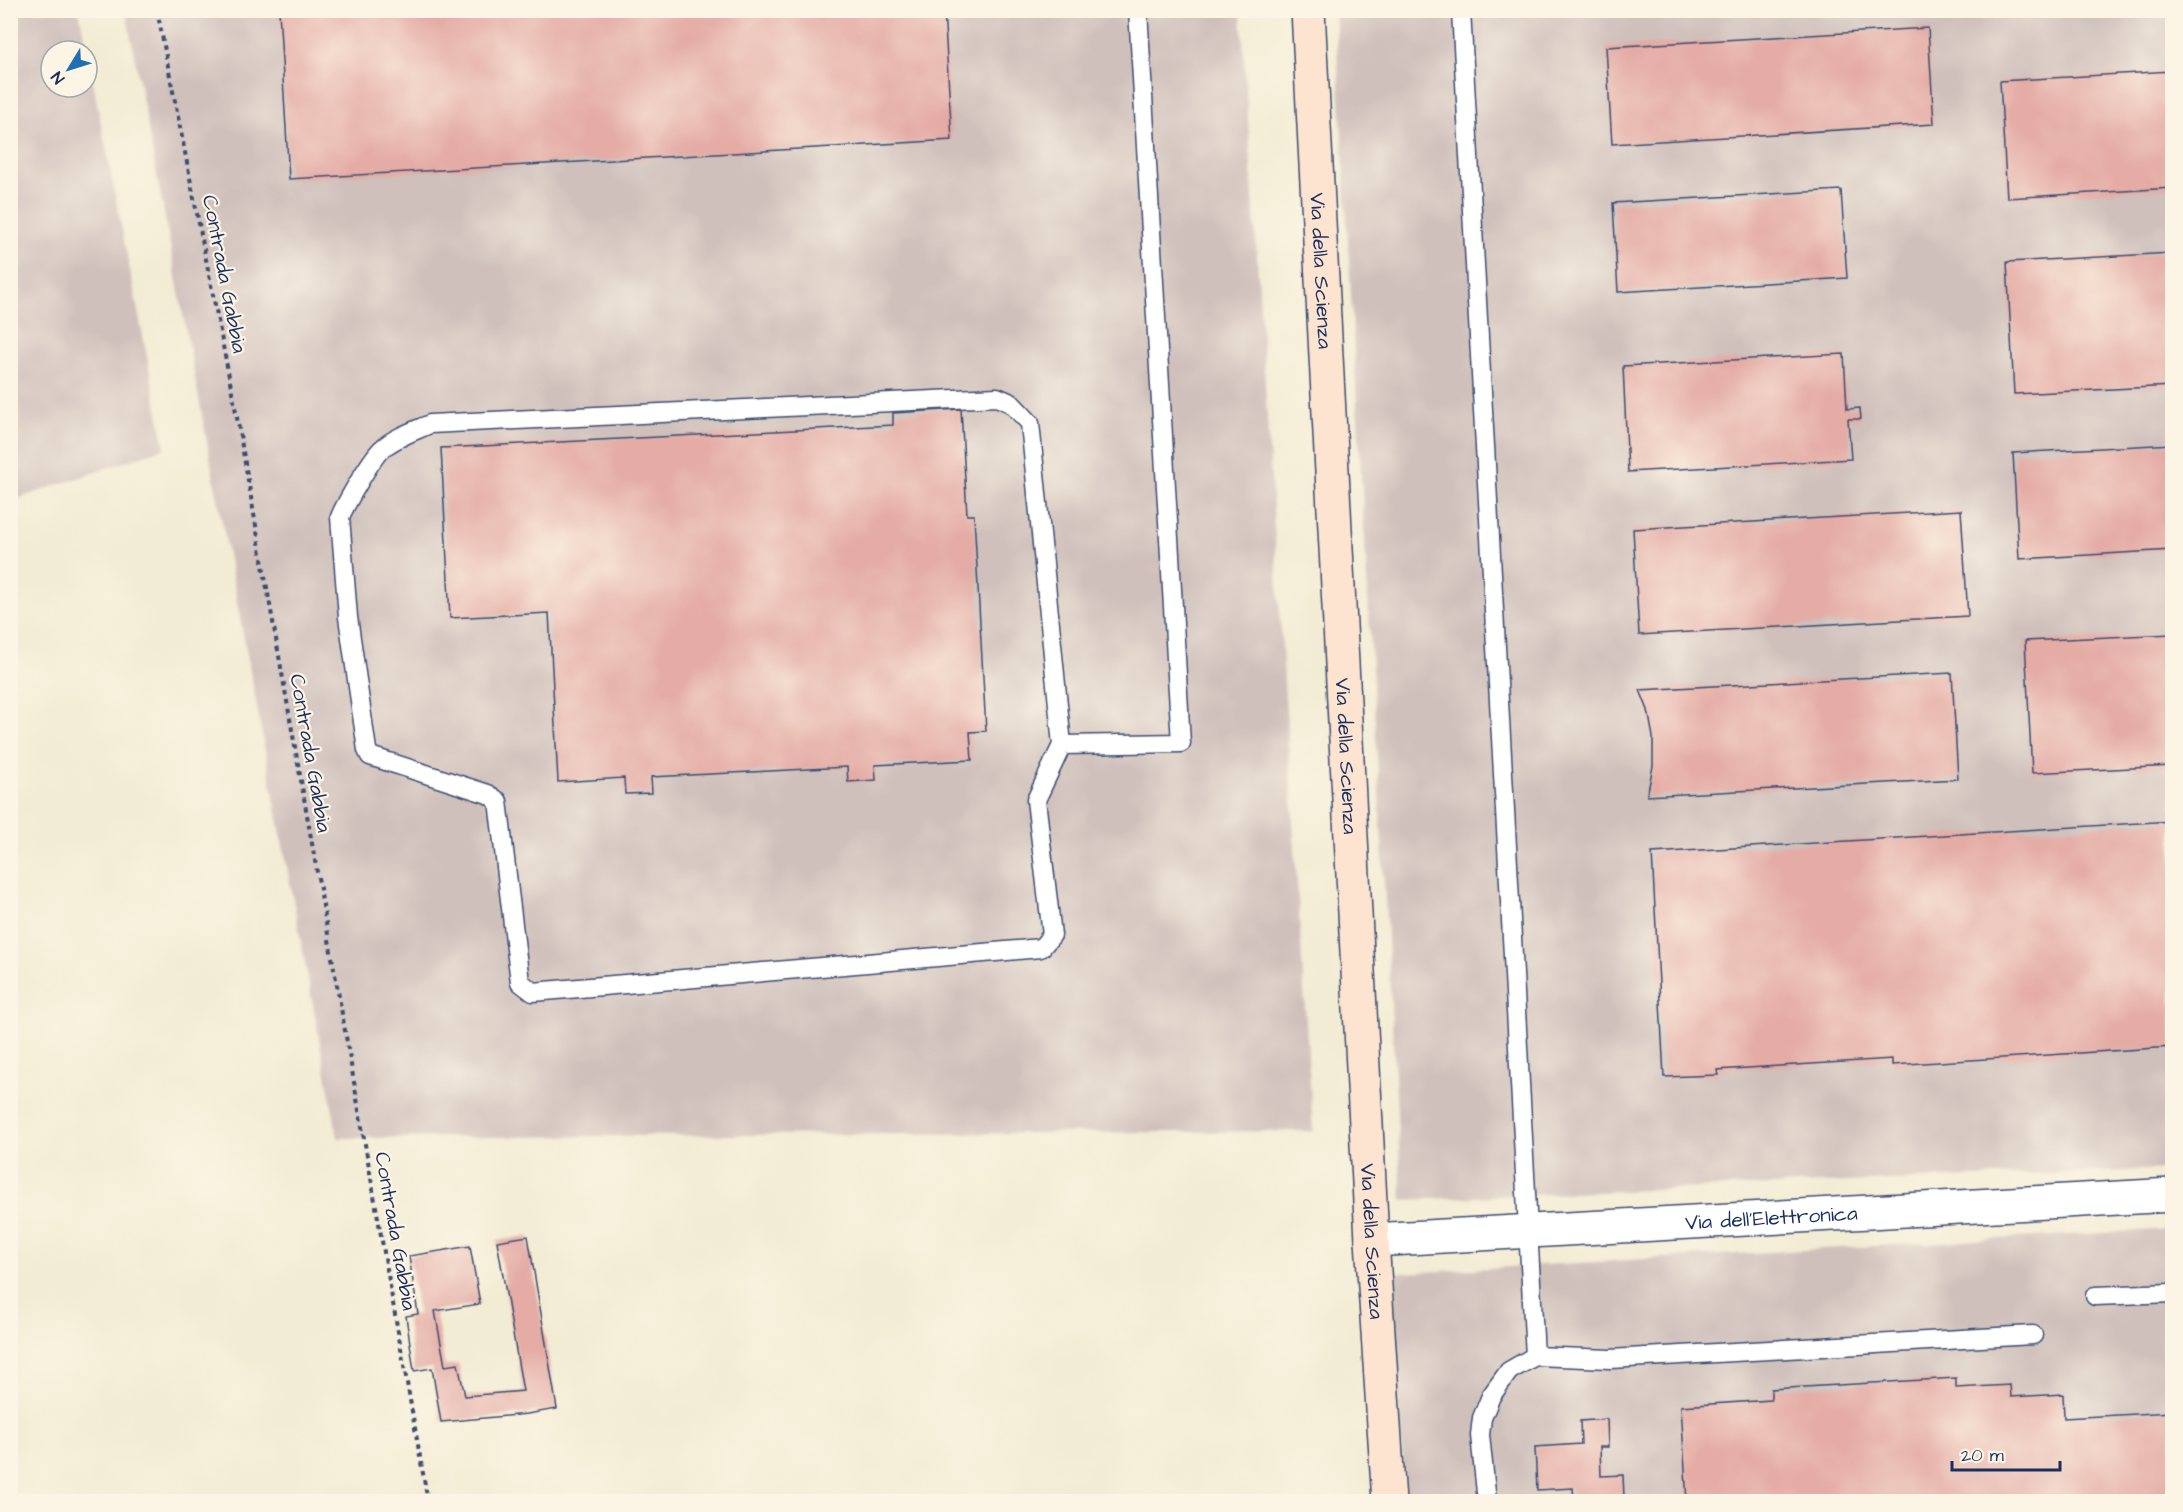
<svg xmlns="http://www.w3.org/2000/svg" width="2183" height="1512" viewBox="0 0 2183 1512" font-family="'Architects Daughter',sans-serif">
<style>
.industrial{fill:#cfc0bb}
.building{fill:#e4aca5}
.lines{fill:none;stroke-linecap:round;stroke-linejoin:round}
.lane-casing{stroke:#3b4b70;stroke-width:21}
.street-casing{stroke:#3b4b70;stroke-width:36}
.secondary-casing{stroke:#3b4b70;stroke-width:36}
.path{stroke:#3b4b70;stroke-width:4;stroke-dasharray:4.5 4.5;stroke-linecap:butt}
.lane{stroke:#fff;stroke-width:18}
.street{stroke:#fff;stroke-width:33}
.secondary{stroke:#fde4d0;stroke-width:33}
.labels{text-anchor:middle;stroke-width:4.5;stroke-linejoin:round;paint-order:stroke}
.street-label{font-size:21px;fill:#1b2f5e;stroke:#fcf5e5}
</style>
<rect width="100%" height="100%" fill="#fcf5e5"/>
<filter id="ink" filterUnits="userSpaceOnUse"><feTurbulence type="fractalNoise" baseFrequency=".0167" numOctaves="2"/><feDisplacementMap in="SourceGraphic" scale="12" xChannelSelector="R" yChannelSelector="G"/><feConvolveMatrix kernelMatrix="1 2 1 2 8 2 1 2 1" color-interpolation-filters="sRGB"/></filter>
<filter id="wash" filterUnits="userSpaceOnUse"><feTurbulence type="fractalNoise" baseFrequency=".008" numOctaves="4" result="noise"/><feDisplacementMap in="SourceGraphic" scale="24" xChannelSelector="R" yChannelSelector="G"/><feGaussianBlur stdDeviation="1.35" result="paint"/><feColorMatrix in="noise" values="0 0 0 0 0 0 0 0 0 0 0 0 0 0 0 0 0 1.4 0 .05"/><feComposite in="paint" operator="in"/></filter>
<g filter="url(#wash)">
<rect width="100%" height="100%" fill="#f3ecd4"/>
<!-- industrial -->
<g class="industrial">
<polygon points="10,11 79,11 87,51 51,51 51,87 87,87 87,52 165,448 11,501"/>
<polygon points="126,11 1241,11 1313,1131 338,1138"/>
<polygon points="1335,11 2172,11 2172,1169 1402,1200"/>
<polygon points="2172,1229 2172,1501 1406,1501 1387,1274"/>
</g>
<g id="blocks">
<!-- building -->
<g class="building">
<polygon points="279,10 944,10 952,140 289,179"/>
<polygon points="1990,10 2008,10 2008,12 1990,13"/>
<polygon points="1928,28 1934,124 1612,144 1606,47"/>
<polygon points="2172,71 2172,188 2007,198 2000,81"/>
<polygon points="1841,190 1847,278 1618,292 1613,203"/>
<polygon points="2172,253 2172,386 2014,394 2007,262"/>
<polygon points="1844,354 1847,409 1860,408 1861,419 1848,419 1851,459 1628,472 1623,366"/>
<polygon points="961,409 967,515 974,515 986,731 970,732 972,760 875,765 876,780 848,782 847,767 651,777 652,793 625,794 624,778 558,782 549,613 450,618 441,448 893,425 893,413"/>
<polygon points="2172,444 2172,550 2019,559 2013,453"/>
<polygon points="1961,510 1968,616 1639,635 1633,529"/>
<polygon points="2172,634 2172,766 2032,773 2025,641"/>
<polygon points="1952,673 1958,779 1647,796 1653,766 1653,737 1648,710 1640,690"/>
<polygon points="2172,821 2172,1047 1892,1065 1892,1059 1717,1070 1718,1075 1664,1077 1652,853"/>
<polygon points="528,1236 557,1409 527,1414 441,1422 432,1368 414,1371 406,1316 418,1314 409,1256 470,1246 480,1304 435,1311 445,1366 458,1364 465,1396 523,1391 497,1241"/>
<polygon points="1956,1378 1956,1388 2010,1385 2011,1397 2063,1394 2064,1418 2172,1412 2172,1502 1687,1502 1681,1406 1771,1400 1771,1389"/>
<polygon points="1607,1419 1608,1447 1600,1447 1601,1476 1623,1475 1624,1498 1628,1498 1629,1502 1574,1502 1573,1488 1537,1490 1535,1447 1581,1444 1580,1421"/>
</g>
</g>
</g>
<g filter="url(#ink)">
<use href="#blocks" fill-opacity="0" stroke="#3b4b70" stroke-width="1.5"/>
<g class="lines">
<defs>
<g id="lane">
<polyline points="1461,10 1535,1356"/>
<path d="M1062 745 1030 423 1011 403 997 397 430 424C414 431 396 437 383 448 373 455 345 505 340 517L348 617 367 750 370 756 488 794 498 801 520 982 533 992 1041 948 1052 935 1036 800 1062 745 1181 743 1138 10"/>
<polyline points="2095,1296 2172,1293"/>
<polyline points="1487,1502 1480,1435 1482,1418 1491,1396 1509,1371 1535,1356 1610,1359 2033,1335"/>
</g>
<g id="street">
<path id="s1" d="M1372 1240 2172 1195"/>
</g>
<g id="secondary">
<path id="s2" d="M1308 10 1372 1240 1389 1502"/>
</g>
</defs>
<!-- lane casing -->
<use href="#lane" class="lane-casing"/>
<!-- street casing -->
<use href="#street" class="street-casing"/>
<!-- secondary casing -->
<use href="#secondary" class="secondary-casing"/>
<!-- path -->
<polyline class="path" points="157,10 236,412 428,1502"/>
<!-- lane -->
<use href="#lane" class="lane"/>
<!-- street -->
<use href="#street" class="street"/>
<!-- secondary -->
<use href="#secondary" class="secondary"/>
</g>
</g>
<g class="labels">
<!-- street labels -->
<g class="street-label">
<text dy="7" stroke="none"><textPath href="#s2" startOffset="261">Via della Scienza</textPath></text>
<text transform="translate(225 274) rotate(79)" y="7">Contrada Gabbia</text>
<text transform="translate(311 753) rotate(80)" y="7">Contrada Gabbia</text>
<text dy="7" stroke="none"><textPath href="#s2" startOffset="747">Via della Scienza</textPath></text>
<text dy="7" stroke="none"><textPath href="#s1" startOffset="400">Via dell'Elettronica</textPath></text>
<text transform="translate(396 1231) rotate(80)" y="7">Contrada Gabbia</text>
<text dy="7" stroke="none"><textPath href="#s2" startOffset="1233">Via della Scienza</textPath></text>
</g>
</g>
<!-- margin -->
<rect width="2183" height="1512" fill="none" stroke="#fcf5e5" stroke-width="36"/>
<!-- north arrow -->
<g transform="translate(69 69) rotate(232)"><circle r="28" fill="#fcf5e5" stroke="#a2a6af" stroke-width="1.5"/>
<path d="M0-4.5L10 22L0 15L-10 22Z" fill="#1f6fb2"/>
<text y="-9" font-size="16" font-weight="bold" text-anchor="middle" fill="#1b2f5e">N</text>
</g>
<!-- scale -->
<path d="M1952 1461v9h108v-9" fill="none" stroke="#1b2f5e" stroke-width="3"/>
<text x="1961" y="1461" font-size="18" fill="#1b2f5e" stroke="#fcf5e5" stroke-width="4.5" paint-order="stroke">20 m</text>
</svg>
